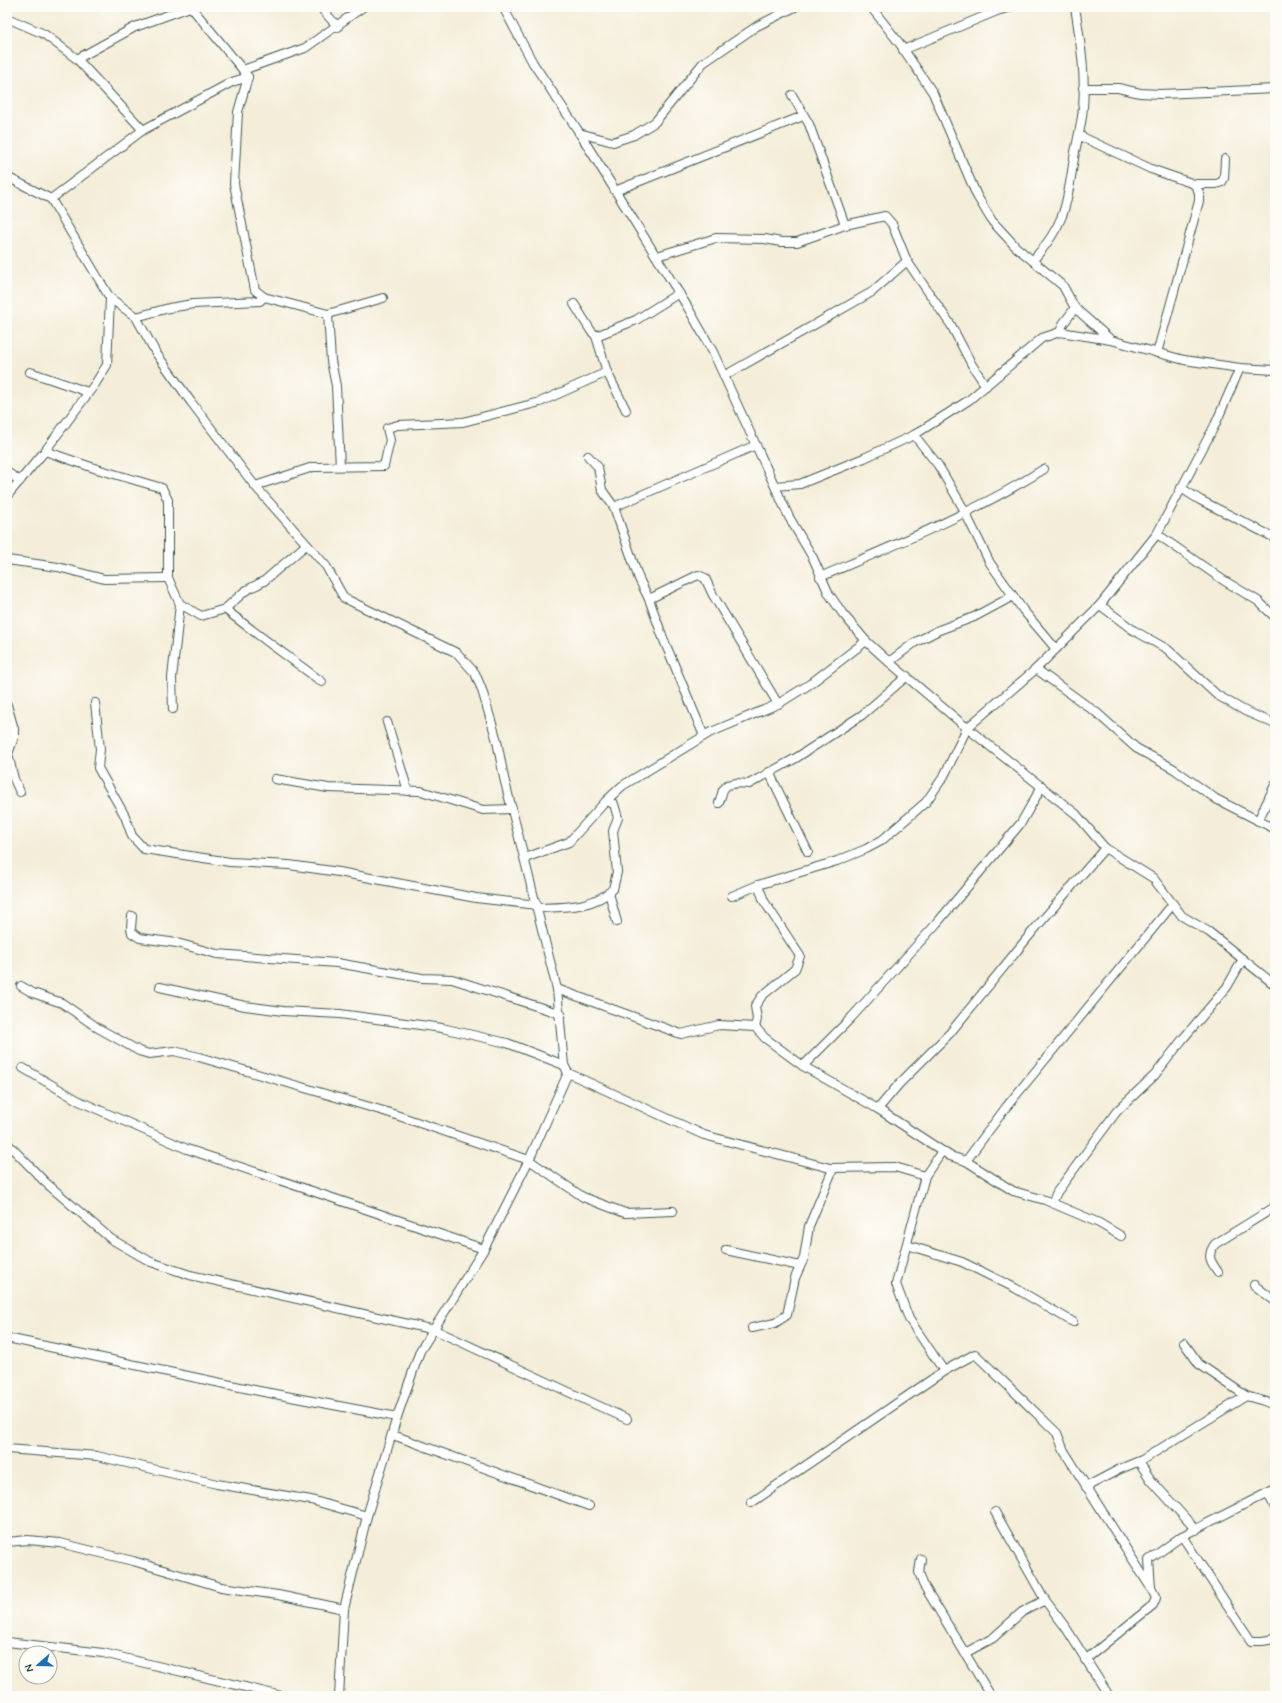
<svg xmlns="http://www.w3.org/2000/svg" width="1282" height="1703" viewBox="0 0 1282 1703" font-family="Mynerve,sans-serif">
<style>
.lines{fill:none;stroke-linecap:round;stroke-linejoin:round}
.minor-casing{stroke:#3f574d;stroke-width:10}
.minor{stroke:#fff;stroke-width:8}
</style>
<rect width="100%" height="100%" fill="#fdfcf7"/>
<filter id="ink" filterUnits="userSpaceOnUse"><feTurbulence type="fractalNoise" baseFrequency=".025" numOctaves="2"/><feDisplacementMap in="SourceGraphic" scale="8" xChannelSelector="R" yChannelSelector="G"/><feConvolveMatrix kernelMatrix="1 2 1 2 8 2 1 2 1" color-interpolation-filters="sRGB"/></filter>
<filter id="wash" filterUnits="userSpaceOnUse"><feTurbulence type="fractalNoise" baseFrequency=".012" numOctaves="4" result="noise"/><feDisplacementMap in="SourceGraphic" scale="16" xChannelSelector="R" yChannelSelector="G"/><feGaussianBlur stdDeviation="0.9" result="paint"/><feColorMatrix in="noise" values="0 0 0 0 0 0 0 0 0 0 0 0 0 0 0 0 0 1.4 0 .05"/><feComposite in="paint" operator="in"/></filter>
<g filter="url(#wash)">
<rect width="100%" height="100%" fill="#f4edd9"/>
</g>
<g filter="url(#ink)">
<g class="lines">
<defs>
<g id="minor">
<polyline points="191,7 243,70"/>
<polyline points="320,7 338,27"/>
<polyline points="503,7 533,63 577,129 687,306 713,352 789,517 813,558 829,594 843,614 866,641 889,662 967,728 1076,814 1105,848 1153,878 1182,916 1209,932 1275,985"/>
<polyline points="871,7 900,44 933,93 977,196 992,221 1016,247 1063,286 1075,308 1111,340"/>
<polyline points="7,18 44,34 77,59 143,130"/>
<polyline points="903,50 997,11 1010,7"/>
<polyline points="77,59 135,27 190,7"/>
<polyline points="1083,88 1118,88 1140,93 1161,94 1275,89"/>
<polyline points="792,95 809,124 845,225"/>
<polyline points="579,133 613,142 634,135 655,122 703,63 757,26 795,7"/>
<polyline points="1080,136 1151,169 1194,184 1199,192 1199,201 1157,353"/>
<polyline points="7,177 51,199"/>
<polyline points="1194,184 1216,184 1222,182 1224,178 1225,159"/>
<polyline points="615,191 803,116"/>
<polyline points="657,256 716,238 765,239 781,242 797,242 845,225 885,216 892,224 907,261 951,325 972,365 986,386"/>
<path d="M1033 260C1068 222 1067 200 1075 152 1078 137 1082 123 1083 107 1086 74 1080 40 1075 7"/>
<polyline points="264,297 328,314 383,298"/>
<polyline points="574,304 591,331 596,336 607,372 626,410"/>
<polyline points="328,314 331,361 336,386 340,466"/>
<polyline points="136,317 169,308 193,304 260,301 264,297 255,290 234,184 238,112 248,77"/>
<polyline points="1060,332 1063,324 1075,308"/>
<polyline points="596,336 636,320 679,293"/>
<polyline points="30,372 88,392"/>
<polyline points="724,376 872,292 907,261"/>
<polyline points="914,435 938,465 962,506 990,563 1023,610 1056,649"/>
<polyline points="45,451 97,469 162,488 168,500 168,578 180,604 172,678 173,709"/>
<polyline points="588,456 598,467 602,490 614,507 639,579 649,599"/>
<polyline points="7,472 20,481"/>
<polyline points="255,486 313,467 384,466 390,440 387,428 398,425 463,422 540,402 607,372"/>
<polyline points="775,486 800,484 864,458 914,435 969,400 1042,338 1060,332 1111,340 1184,360 1240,368 1275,370"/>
<polyline points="1181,488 1200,500 1275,538"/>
<polyline points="7,496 45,451 95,384 107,365 110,298"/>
<polyline points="614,507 756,445"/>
<polyline points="1157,534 1223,580 1258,601 1275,617"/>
<polyline points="7,560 58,567 104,579 168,578"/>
<path d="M820 577C897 544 974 513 1044 469"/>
<polyline points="180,604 201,616 225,609 245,591 264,581 306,545"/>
<polyline points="1100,605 1133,630 1167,649 1217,695 1245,711 1275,724"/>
<path d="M225 609C256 634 289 657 322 682"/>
<polyline points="889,662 914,643 939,630 974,617 1013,596"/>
<polyline points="1036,669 1097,713 1136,748 1174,769 1216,799 1275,829"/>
<polyline points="95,703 100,749 98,768 125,816 132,836 144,849 230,862 289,865 339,872 476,898 537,905"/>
<polyline points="7,705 14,729 14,737 8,754 14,779 20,792"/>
<polyline points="387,722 408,791"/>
<polyline points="704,736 663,638 649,599 698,575 705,578 713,595 778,704"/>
<polyline points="769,772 808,852"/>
<polyline points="275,779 328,788 421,791 483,810 512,809"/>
<polyline points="719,803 723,790 727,785 737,783 749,784 796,758 862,715 907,676"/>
<polyline points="1258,821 1275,785"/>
<polyline points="525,858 569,842 606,801"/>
<polyline points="758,885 764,901 800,956 795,969 762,996 755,1006 757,1019 755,1027 765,1038 803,1066 878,1109 950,1156 966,1161 1013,1191 1045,1200 1099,1223 1121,1236"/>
<polyline points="609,893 617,922"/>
<polyline points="732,896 758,885 837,861 866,849 881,841 926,802 944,776 967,728 1036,669 1100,605 1157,534 1215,425 1240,368"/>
<path d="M538 908C564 907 593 908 613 889L617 872 613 831 618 818 614 804 606 801 622 786 709 733 778 704 810 684 866 641"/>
<polyline points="132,916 131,928 132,933 140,938 177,943 217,954 337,963 422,978 452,979 561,1014"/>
<polyline points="21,986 33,993 62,1003 98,1028 139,1051 149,1054 174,1051 199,1057 387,1112 529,1160 583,1197 625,1213 673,1211"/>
<polyline points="160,987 245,1006 283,1011 340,1014 442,1028 507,1043 564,1065"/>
<polyline points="557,989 681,1034 719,1025 755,1027"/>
<polyline points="803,1066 851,1018 937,923 1021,823 1042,786"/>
<polyline points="23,1068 79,1101 187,1149 484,1249"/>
<polyline points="568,1073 704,1135 830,1168 895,1167 925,1176"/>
<polyline points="878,1109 899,1084 950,1033 1033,931 1105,848"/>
<polyline points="7,1143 45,1182 111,1239 151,1262 190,1275 435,1330 627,1419"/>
<polyline points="942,1151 925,1176 896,1284 909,1319 944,1371"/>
<polyline points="966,1161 1007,1106 1173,904"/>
<polyline points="1052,1203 1057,1192 1117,1111 1155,1075 1182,1040 1227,987 1243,959"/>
<polyline points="907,1245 962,1262 1015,1288 1073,1322"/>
<polyline points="726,1250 800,1266"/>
<path d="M1218 1272C1211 1262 1206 1256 1215 1244L1275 1207"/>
<polyline points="1254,1285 1275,1301"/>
<polyline points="752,1328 775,1323 787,1315 795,1278 804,1258 809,1226 833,1169"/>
<polyline points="7,1338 259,1391 397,1417"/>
<polyline points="1184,1343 1199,1364 1246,1396 1264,1401 1275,1405"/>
<polyline points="393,1435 589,1506"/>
<polyline points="7,1449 97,1456 217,1484 311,1500 367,1516"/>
<polyline points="1139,1462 1151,1480 1196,1530"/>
<polyline points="1086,1487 1120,1469 1142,1460 1246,1396"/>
<polyline points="1268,1493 1275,1508"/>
<polyline points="751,1503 944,1371 975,1354 1057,1433 1064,1451 1151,1588"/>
<polyline points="995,1512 1045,1600 1066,1628 1109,1696"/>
<polyline points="1182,1536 1251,1641 1262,1641 1275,1639"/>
<polyline points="7,1542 28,1540 60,1543 133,1561 221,1587 278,1595 344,1609"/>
<polyline points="921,1559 919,1572 923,1584 991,1696"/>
<polyline points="7,1642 103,1653 282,1696"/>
<polyline points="965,1653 993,1638 1022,1612 1045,1600"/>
<polyline points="1085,1660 1153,1605 1156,1598 1151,1588 1149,1560 1182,1536 1275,1489"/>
<polyline points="339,1696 344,1609 367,1516 397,1417 420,1351 484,1249 529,1160 568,1073 564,1065 557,989 504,778 497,741 482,690 475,673 457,653 344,598 326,566 255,486 191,402 156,353 136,317 110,298 51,199 143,130 232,82 248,77 243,70 305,48 363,7"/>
</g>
</defs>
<!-- minor casing -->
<use href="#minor" class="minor-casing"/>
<!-- minor -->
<use href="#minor" class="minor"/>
</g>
</g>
<!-- margin -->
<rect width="1282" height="1703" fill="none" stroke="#fdfcf7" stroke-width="24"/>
<!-- north arrow -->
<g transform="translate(38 1665) rotate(250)"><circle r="19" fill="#fdfcf7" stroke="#a4b0a9"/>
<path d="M0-3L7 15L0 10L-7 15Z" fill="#1f6fb2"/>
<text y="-6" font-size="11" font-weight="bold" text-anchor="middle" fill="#1f3d34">N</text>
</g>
</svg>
